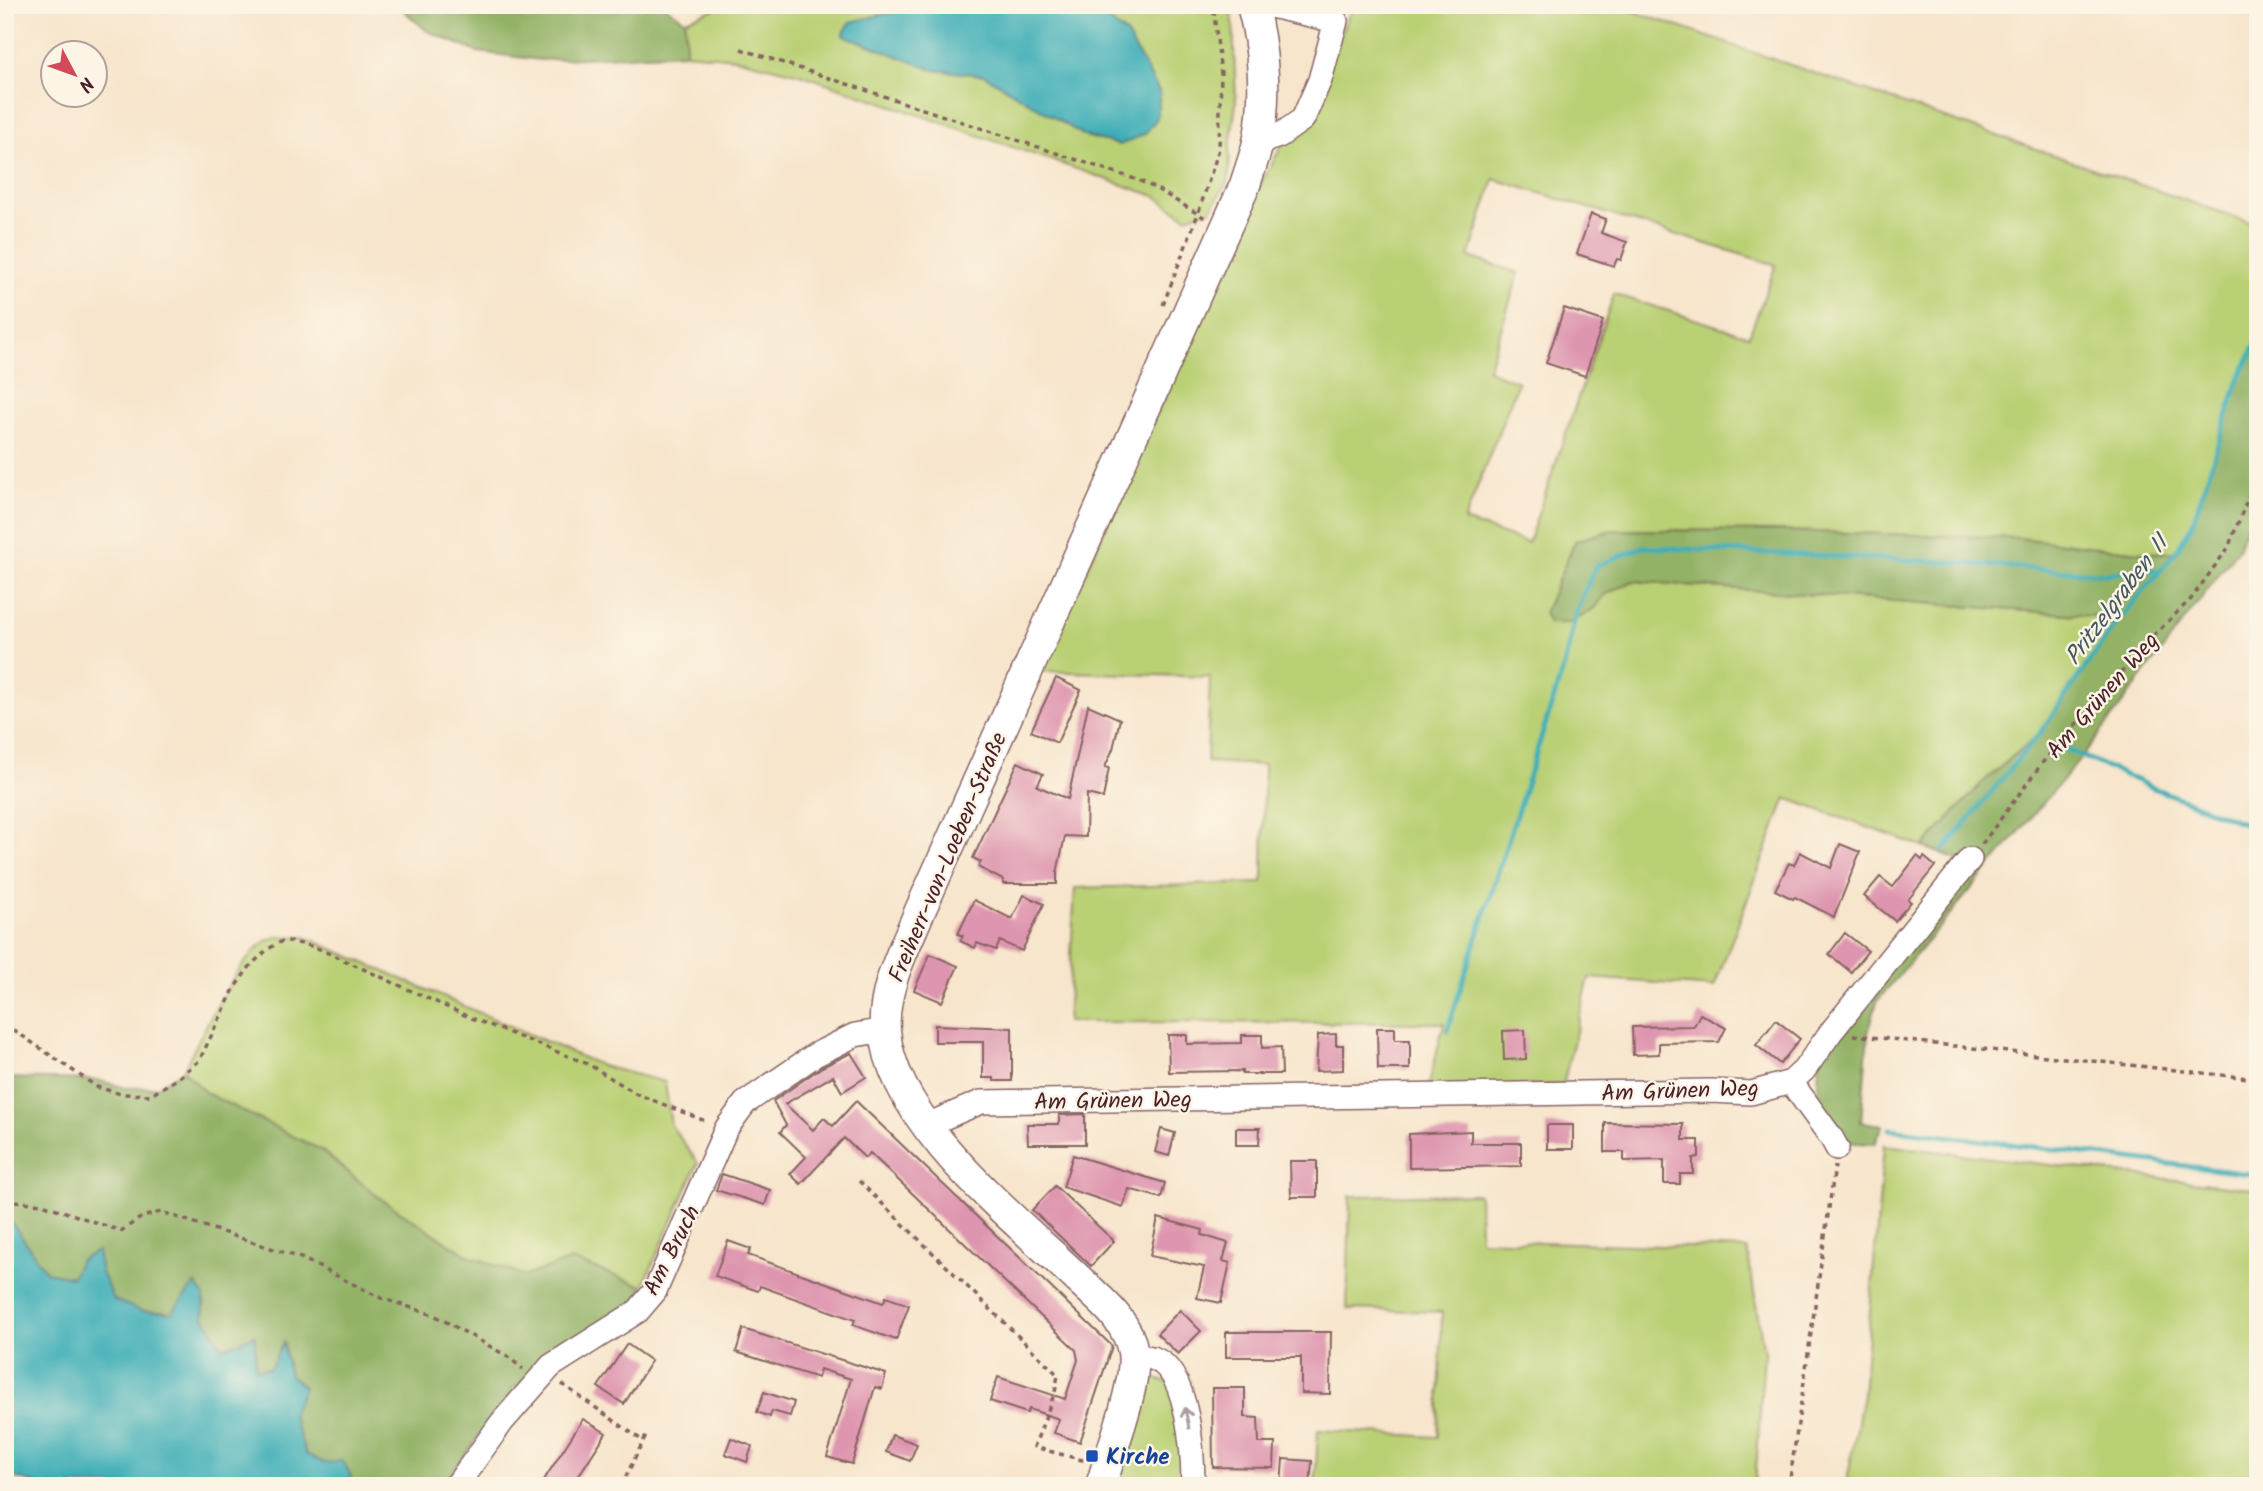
<svg xmlns="http://www.w3.org/2000/svg" width="2263" height="1491" viewBox="0 0 2263 1491" font-family="Kalam,sans-serif">
<style>
.green{fill:#bad074;stroke:#827850;stroke-width:2;fill-rule:evenodd}
.forest{fill:#93b266;stroke:#6e6848;stroke-width:2}
.water{fill:#3daeb7;stroke:#446671;stroke-width:2}
.lines{fill:none;stroke-linecap:round;stroke-linejoin:round}
.stream{stroke:#3daeb7;stroke-width:5}
.building{fill:#de95af}
.minor-casing{stroke:#876463;stroke-width:26}
.major-casing{stroke:#876463;stroke-width:33}
.path{stroke:#876463;stroke-width:3.5;stroke-dasharray:5 5;stroke-linecap:butt}
.minor{stroke:#fff;stroke-width:23}
.major{stroke:#fff;stroke-width:30}
.oneway{stroke:#ae9aa0}
.transit-dot{fill:#1a4fb4;stroke:#fcf5e5;stroke-width:2.5}
.labels{text-anchor:middle;stroke-width:5;stroke-linejoin:round;paint-order:stroke}
.street-label{font-size:23px;fill:#4a1f2b;stroke:#fcf5e5}
.transit-label{font-size:23px;font-weight:bold;fill:#164399;stroke:#fcf5e5;text-anchor:start}
.water-label{font-size:24px;font-style:italic;fill:#455863;stroke:#fcf5e5}
</style>
<rect width="100%" height="100%" fill="#fcf5e5"/>
<filter id="ink" filterUnits="userSpaceOnUse"><feTurbulence type="fractalNoise" baseFrequency=".0143" numOctaves="2"/><feDisplacementMap in="SourceGraphic" scale="14" xChannelSelector="R" yChannelSelector="G"/><feConvolveMatrix kernelMatrix="1 2 1 2 8 2 1 2 1" color-interpolation-filters="sRGB"/></filter>
<filter id="wash" filterUnits="userSpaceOnUse"><feTurbulence type="fractalNoise" baseFrequency=".00686" numOctaves="4" result="noise"/><feDisplacementMap in="SourceGraphic" scale="28" xChannelSelector="R" yChannelSelector="G"/><feGaussianBlur stdDeviation="1.57" result="paint"/><feColorMatrix in="noise" values="0 0 0 0 0 0 0 0 0 0 0 0 0 0 0 0 0 1.4 0 .05"/><feComposite in="paint" operator="in"/></filter>
<g filter="url(#wash)">
<rect width="100%" height="100%" fill="#f7e5cc"/>
<!-- green -->
<g class="green">
<polygon points="725,5 923,5 851,22 933,70 984,75 1085,136 1120,145 1144,134 1157,118 1160,92 1099,12 1086,5 1228,5 1233,20 1236,103 1230,147 1229,179 1211,210 1186,217 1155,196 800,74 735,58 686,53 685,20"/>
<path d="M1355 5H1615L2258 225V340L2239 379 2192 525 2176 552 2149 553 2018 538 1783 531 1612 530 1575 541 1591 611 1606 594 1633 581 2106 617 2114 626 2039 734 1981 784 1923 847 1786 798 1714 987 1589 978 1563 1085 1428 1088 1444 1023 1067 1022 1075 888 1263 883 1264 765 1207 762 1210 677 1041 671 1252 201C1285 137 1323 76 1351 10ZM1494 179 1776 265 1749 336 1614 294 1528 543 1464 521 1518 382 1488 370 1519 273 1469 257Z"/>
<path d="M305 937 602 1066 665 1082 671 1125 698 1163 643 1286 571 1260 525 1276 467 1255 381 1199 321 1150 206 1093 183 1070C199 1041 242 947 273 938 282 935 296 937 305 937Z"/>
<polygon points="1884,1145 2258,1190 2258,1486 1846,1486 1863,1395"/>
<polygon points="1479,1194 1480,1240 1747,1249 1764,1353 1755,1486 1315,1486 1318,1430 1438,1437 1442,1312 1347,1309 1350,1196"/>
<polygon points="1155,1379 1169,1382 1178,1396 1185,1486 1113,1486 1142,1384"/>
</g>
<!-- forest -->
<g class="forest">
<polygon points="397,5 663,5 685,20 686,53 541,60 477,52 427,31"/>
<path d="M2258 340V493L2238 549 2087 751 1877 1001 1868 1033 1861 1122 1883 1125 1875 1144 1843 1142C1817 1106 1815 1103 1820 1058L1958 860 1923 847 1981 784 2039 734 2114 625 2106 617 1633 581 1606 594 1591 611 1570 623H1549L1544 613 1575 541 1612 530 1783 531 2018 538 2149 553 2176 552 2192 525 2239 379Z"/>
<polygon points="183,1070 206,1093 321,1150 381,1199 467,1255 525,1276 571,1260 643,1286 635,1303 576,1339 514,1388 442,1486 342,1486 351,1476 306,1454 292,1415 289,1374 284,1344 270,1368 256,1369 255,1336 223,1348 204,1317 204,1295 196,1284 172,1313 141,1311 114,1300 101,1273 97,1252 72,1277 46,1272 8,1217 5,1224 5,1078 97,1080 126,1088 157,1087"/>
</g>
<!-- water -->
<g class="water">
<polygon points="923,5 1086,5 1099,12 1127,35 1160,93 1157,118 1145,134 1120,145 1085,136 984,75 933,70 843,35 850,22"/>
<polygon points="8,1217 46,1272 72,1277 80,1260 97,1251 101,1273 114,1300 141,1311 172,1313 195,1284 204,1295 204,1317 223,1348 255,1335 256,1369 270,1368 283,1343 289,1374 304,1387 292,1415 306,1454 324,1463 343,1461 351,1476 342,1486 42,1486 5,1475 5,1224"/>
</g>
<g class="lines">
<!-- stream -->
<g class="stream">
<polyline points="2059,746 2156,789 2258,829"/>
<polyline points="1944,850 2039,734 2114,626 2176,552 2192,525 2239,379 2258,340"/>
<polyline points="1447,1031 1564,666 1577,609 1596,566 1643,547 1944,562 2107,574 2134,570 2161,570"/>
<polyline points="1890,1129 2258,1175"/>
</g>
</g>
<g id="blocks">
<!-- building -->
<g class="building">
<polygon points="1591,214 1606,219 1601,233 1627,242 1621,260 1617,259 1614,266 1577,254"/>
<polygon points="1564,308 1603,321 1585,376 1546,363"/>
<polygon points="1056,678 1081,690 1057,743 1031,731"/>
<polygon points="1088,705 1120,719 1113,749 1105,767 1109,768 1103,798 1087,794 1086,837 1065,836 1057,873 1057,884 1003,884 1003,880 978,867 981,862 973,858 1018,762 1043,774 1037,786 1068,799"/>
<polygon points="1840,844 1860,852 1834,917 1795,897 1793,899 1775,890 1789,863 1794,865 1800,852 1831,868"/>
<polygon points="1917,856 1922,860 1924,857 1935,866 1908,900 1911,902 1895,921 1864,896 1880,877 1893,887"/>
<polygon points="1024,895 1044,904 1022,951 1000,941 996,950 977,943 975,948 960,941 963,936 958,934 974,900 1012,919"/>
<polygon points="1845,933 1868,951 1851,972 1829,954"/>
<polygon points="930,954 958,966 942,1002 914,990"/>
<polygon points="1700,1014 1726,1028 1719,1042 1659,1043 1659,1054 1633,1055 1632,1027 1694,1026"/>
<polygon points="1776,1020 1800,1039 1780,1064 1756,1045"/>
<polygon points="935,1025 1012,1028 1012,1081 994,1081 994,1078 983,1078 983,1042 935,1042"/>
<polygon points="1377,1028 1395,1028 1395,1040 1410,1040 1410,1069 1378,1069"/>
<polygon points="1525,1030 1526,1059 1504,1060 1503,1031"/>
<polygon points="1336,1034 1336,1045 1343,1045 1343,1070 1316,1071 1318,1035"/>
<polygon points="1168,1035 1187,1035 1187,1044 1242,1043 1242,1035 1262,1035 1262,1048 1281,1047 1282,1074 1242,1074 1242,1071 1169,1072"/>
<polygon points="851,1053 866,1077 842,1092 833,1076 785,1104 813,1130 824,1118 833,1126 856,1101 1112,1346 1080,1442 1054,1433 1059,1419 1029,1409 1027,1413 990,1401 998,1377 1065,1399 1078,1360 1076,1350 870,1153 865,1158 844,1138 801,1184 790,1174 806,1157 780,1132 786,1125 773,1101 822,1067"/>
<polygon points="1085,1114 1085,1144 1028,1144 1027,1124 1059,1124 1059,1115"/>
<polygon points="1605,1123 1683,1124 1683,1140 1699,1140 1699,1157 1693,1158 1693,1174 1680,1174 1680,1184 1664,1184 1664,1160 1624,1161 1624,1152 1605,1152"/>
<rect x="1547" y="1125" width="26" height="24"/>
<polygon points="1236,1128 1260,1128 1259,1145 1236,1145"/>
<polygon points="1161,1129 1175,1133 1169,1156 1155,1152"/>
<polygon points="1471,1131 1471,1143 1521,1143 1521,1166 1409,1168 1409,1134"/>
<polygon points="1073,1155 1165,1183 1161,1198 1129,1189 1123,1207 1063,1187"/>
<polygon points="1290,1161 1317,1161 1317,1197 1291,1197"/>
<polygon points="722,1174 770,1190 765,1205 716,1190"/>
<polygon points="1055,1186 1114,1241 1091,1266 1032,1210"/>
<polygon points="1158,1218 1203,1230 1202,1235 1228,1243 1223,1261 1230,1263 1221,1303 1197,1298 1204,1267 1150,1256"/>
<polygon points="728,1241 751,1249 748,1255 883,1303 886,1297 909,1305 896,1340 853,1325 855,1320 760,1286 758,1291 715,1276"/>
<polygon points="1180,1310 1201,1331 1178,1354 1157,1334"/>
<polygon points="743,1329 886,1374 882,1389 875,1387 852,1464 827,1457 851,1379 820,1369 818,1378 736,1352"/>
<polygon points="1226,1332 1331,1332 1330,1394 1301,1393 1301,1357 1226,1357"/>
<polygon points="627,1344 651,1361 624,1404 598,1387"/>
<polygon points="1212,1388 1245,1388 1245,1417 1258,1418 1259,1443 1275,1443 1274,1468 1213,1467"/>
<polygon points="764,1392 794,1402 790,1416 772,1411 770,1417 757,1412"/>
<polygon points="583,1419 606,1433 572,1486 540,1486"/>
<polygon points="892,1435 917,1444 910,1461 886,1452"/>
<polygon points="731,1438 752,1446 747,1462 725,1454"/>
<polygon points="1283,1459 1312,1461 1310,1486 1281,1486"/>
</g>
</g>
</g>
<g filter="url(#ink)">
<use href="#blocks" fill-opacity="0" stroke="#876463" stroke-width="2"/>
<g class="lines">
<defs>
<g id="minor">
<polyline points="1253,8 1271,6 1336,21 1320,80 1303,119 1279,136 1258,143"/>
<polyline points="1791,1082 1831,1137 1837,1148"/>
<polyline points="928,1127 941,1119 981,1102 1711,1091 1751,1093 1791,1082 1804,1070 1831,1032 1970,859"/>
<path d="M1134 1355C1140 1356 1149 1357 1155 1359 1189 1373 1193 1454 1193 1486"/>
<polyline points="456,1486 502,1422 551,1366 638,1311 655,1291 726,1129 745,1103 815,1055 855,1035 885,1030"/>
</g>
<path id="major" d="M1101 1486C1110 1452 1138 1384 1133 1352 1128 1320 1098 1298 1076 1277 1013 1217 891 1121 885 1030 882 990 904 949 919 913L1245 185C1249 171 1255 157 1258 142 1267 99 1264 48 1252 5"/>
</defs>
<!-- minor casing -->
<use href="#minor" class="minor-casing"/>
<!-- major casing -->
<use href="#major" class="major-casing"/>
<!-- path -->
<g class="path">
<polyline points="741,49 1138,180 1155,188 1205,218"/>
<polyline points="1163,305 1198,214 1219,149 1221,74 1213,5"/>
<polyline points="1982,844 2043,762 2154,635 2191,599 2228,548 2258,473"/>
<polyline points="5,1024 97,1087 121,1094 151,1095 178,1078 199,1061 235,987 251,965 268,949 284,940 315,947 469,1017 588,1064 637,1094 708,1122"/>
<polyline points="1853,1035 2258,1079"/>
<polyline points="859,1181 1058,1375 1055,1392 1034,1447 1086,1461"/>
<polyline points="5,1200 42,1204 121,1231 142,1217 161,1212 301,1258 381,1298 434,1315 507,1356 523,1369"/>
<polyline points="562,1384 643,1441"/>
<polyline points="621,1486 646,1436"/>
<polyline points="1789,1486 1835,1166"/>
</g>
<!-- minor -->
<use href="#minor" class="minor"/>
<!-- major -->
<use href="#major" class="major"/>
</g>
<!-- one-way arrows -->
<defs><path id="oneway-shaft" d="M-6 0H5M1.5-3L5.5 0L1.5 3" fill="none" stroke-width="1.6" stroke-linecap="round" stroke-linejoin="round" transform="scale(1.75)"/></defs>
<use class="oneway" href="#oneway-shaft" transform="translate(1187 1418) rotate(-101)"/>
</g>
<!-- markers -->
<rect class="transit-dot" x="1085" y="1449" width="14" height="14" rx="3.5"/>
<g class="labels">
<!-- street labels -->
<g class="street-label">
<text transform="translate(2102 695) rotate(-49)" y="8">Am Grünen Weg</text>
<text transform="translate(947 857) rotate(-67)" y="8">Freiherr-von-Loeben-Straße</text>
<text transform="translate(1680 1090) rotate(-2)" y="8">Am Grünen Weg</text>
<text transform="translate(1113 1100) rotate(-1)" y="8">Am Grünen Weg</text>
<text transform="translate(671 1250) rotate(-63)" y="8">Am Bruch</text>
</g>
<!-- transit labels -->
<g class="transit-label">
<text x="1106" y="1464">Kirche</text>
</g>
<!-- water labels -->
<g class="water-label">
<text transform="translate(2116 600) rotate(-53)" y="8">Pritzelgraben II</text>
</g>
</g>
<!-- margin -->
<rect width="2263" height="1491" fill="none" stroke="#fcf5e5" stroke-width="28"/>
<!-- north arrow -->
<g transform="translate(74 74) rotate(131)"><circle r="33" fill="#fcf5e5" stroke="#b59f9b" stroke-width="2"/>
<path d="M0-5L12 26L0 18L-12 26Z" fill="#d1495b"/>
<text y="-10" font-size="19" font-weight="bold" text-anchor="middle" fill="#4a1f2b">N</text>
</g>
</svg>
